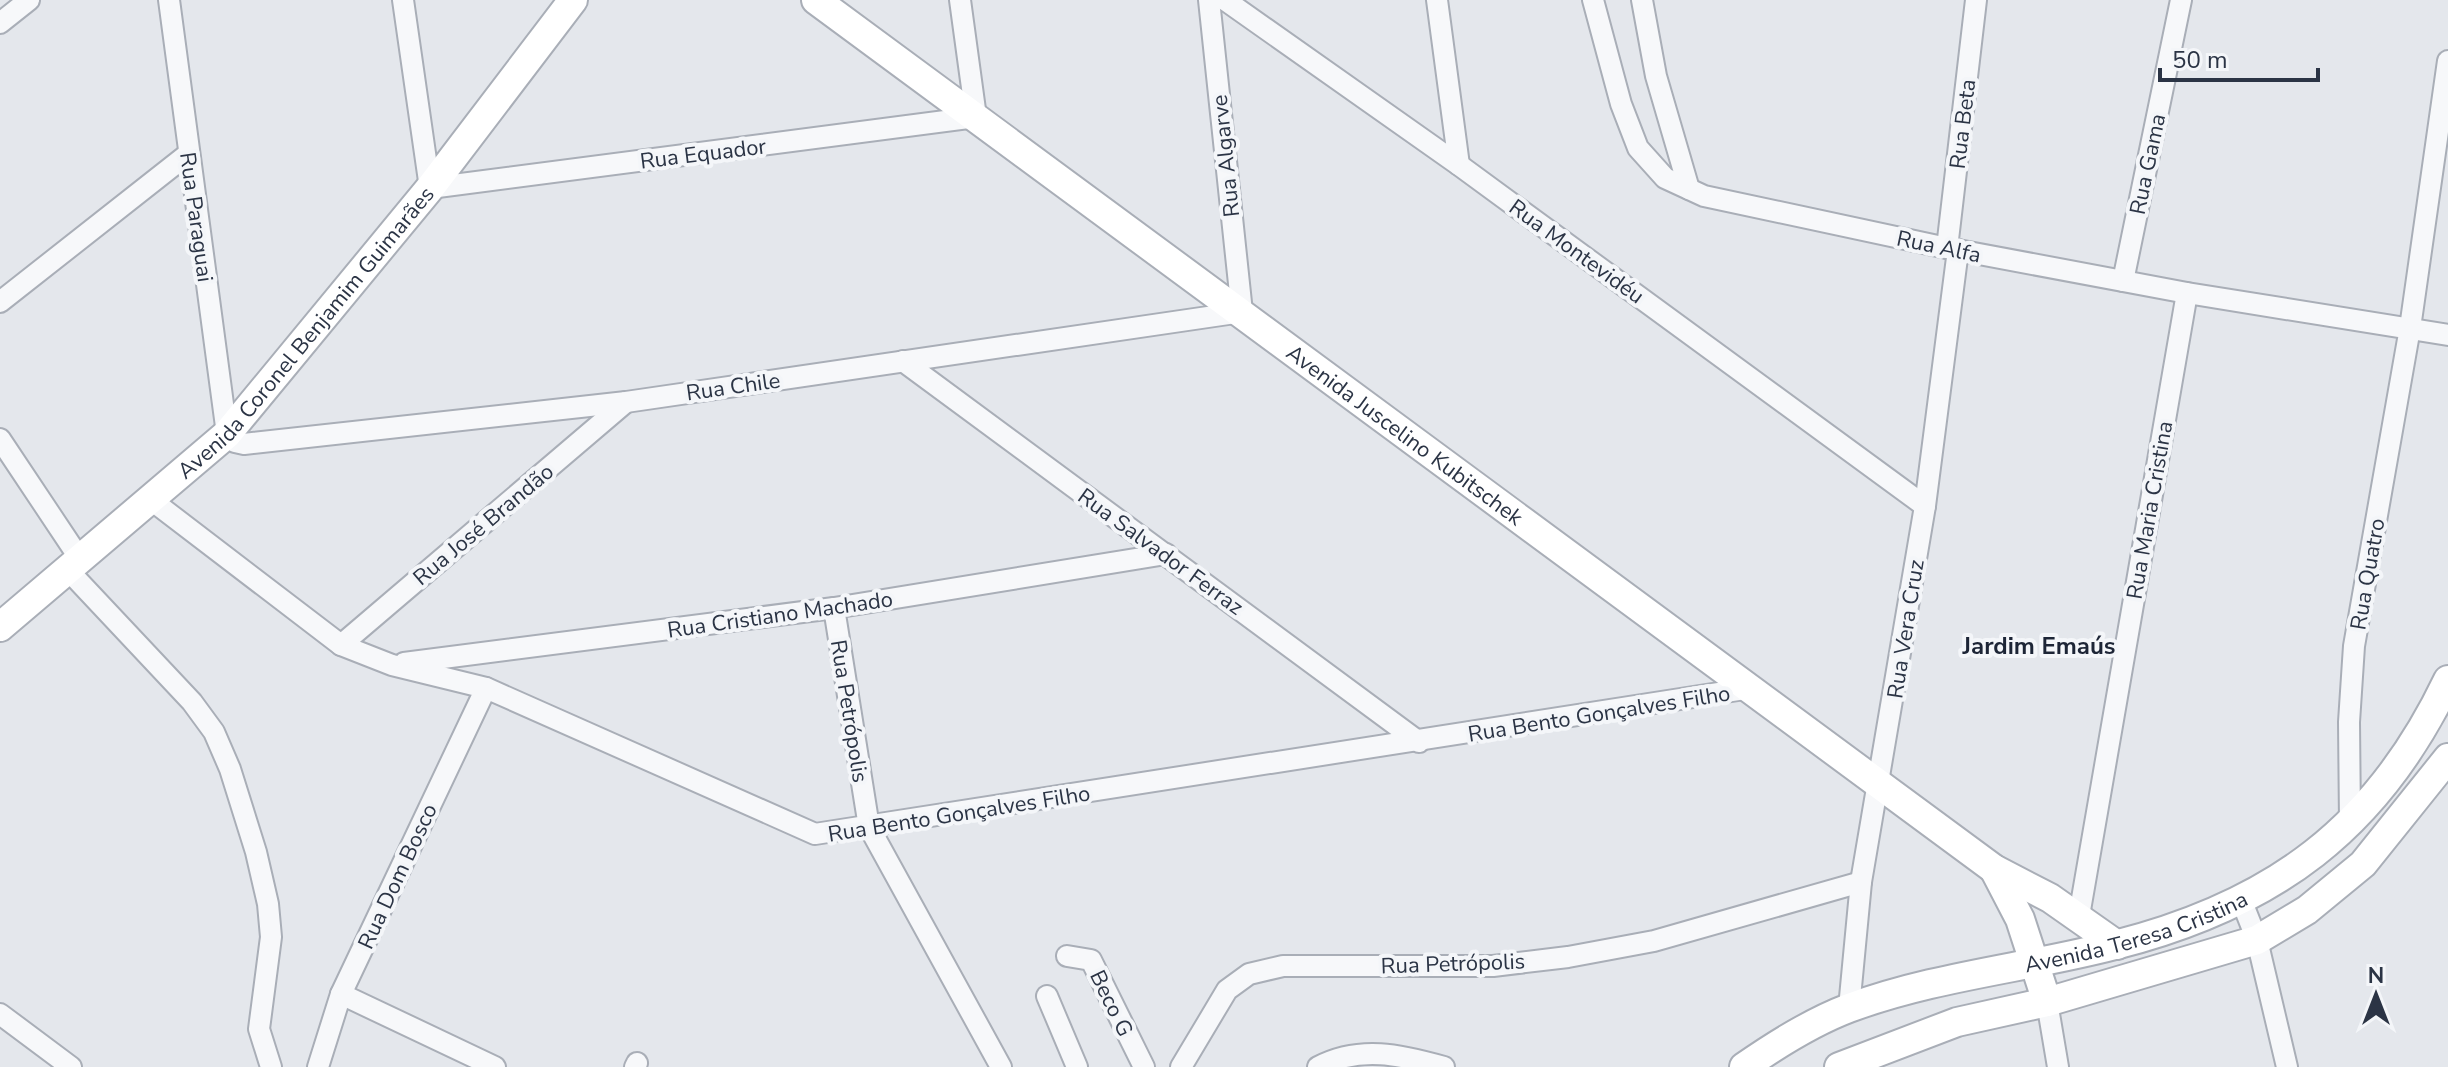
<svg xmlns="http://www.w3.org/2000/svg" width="2448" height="1067" viewBox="0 0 2448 1067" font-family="'Nunito Sans',sans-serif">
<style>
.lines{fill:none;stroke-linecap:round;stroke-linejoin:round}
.street-casing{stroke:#a9aeb7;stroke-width:24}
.secondary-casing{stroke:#a9aeb7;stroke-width:32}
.street{stroke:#f7f8fa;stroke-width:20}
.secondary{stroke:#fff;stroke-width:28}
.labels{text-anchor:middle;stroke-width:8;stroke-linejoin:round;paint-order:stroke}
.street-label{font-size:22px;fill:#2b3445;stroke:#f4f6f9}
.neighbourhood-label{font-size:24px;font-weight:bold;fill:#1d2536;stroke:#f4f6f9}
</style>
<rect width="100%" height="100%" fill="#e4e7ec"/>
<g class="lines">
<defs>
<g id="street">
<polyline points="169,0 227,434 235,442 244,444 626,402 1242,312 1209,0"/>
<polyline points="403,0 430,188 976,117 960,0"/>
<polyline points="1225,0 1459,165 1925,506"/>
<polyline points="1437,0 1459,165"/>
<polyline points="1593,0 1621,104 1638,148 1665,178 1704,196 1947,248 2187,293 2448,335"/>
<polyline points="1642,0 1656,76 1689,189"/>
<polyline points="0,23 29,0"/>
<polyline points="1947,248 1976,0"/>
<polyline points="2123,281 2181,0"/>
<polyline points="0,302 188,154"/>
<polyline points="903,361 1419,742"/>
<polyline points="0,439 80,559"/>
<polyline points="150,499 341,645 392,665 486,688 815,834 1751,688"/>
<polyline points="67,569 192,702 214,732 230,769 256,852 268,904 271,937 259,1029 271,1067"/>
<polyline points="834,608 869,827 1001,1067"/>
<polyline points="341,645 626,402"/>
<polyline points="404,663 834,608 1166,554"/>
<polyline points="2350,822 2349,722 2354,646 2410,328 2448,61"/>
<polyline points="2242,902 2257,940 2287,1067"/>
<polyline points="2079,916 2187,293"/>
<polyline points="1067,956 1091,960 1144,1067"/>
<polyline points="341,994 495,1067"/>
<polyline points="1047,996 1077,1067"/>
<polyline points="2047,1002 2058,1067"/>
<polyline points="1849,1008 1861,882 1925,506 1958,250"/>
<polyline points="0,1014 71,1067"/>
<polyline points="318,1067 341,994 486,688"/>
<polyline points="635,1067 637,1063"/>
<polyline points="1181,1067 1227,990 1249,974 1283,966 1493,966 1568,957 1654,941 1861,882"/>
<path d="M1318 1067C1360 1045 1401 1055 1444 1067"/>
</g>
<g id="secondary">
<path id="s1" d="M816 0 1994 869 2050 898 2117 945"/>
<path id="s2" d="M0 627 227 434 430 188 573 0"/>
<polyline points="1994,869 2020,919 2047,1002"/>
<path id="s3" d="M1744 1067C1777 1044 1812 1022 1849 1008 1935 976 2027 968 2115 945 2273 905 2377 829 2448 680"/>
<polyline points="1839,1067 1957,1022 2047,1002 2257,940 2307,910 2363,864 2448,758"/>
</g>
</defs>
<!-- street casing -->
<use href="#street" class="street-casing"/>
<!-- secondary casing -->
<use href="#secondary" class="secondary-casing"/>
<!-- street -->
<use href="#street" class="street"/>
<!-- secondary -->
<use href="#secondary" class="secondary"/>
</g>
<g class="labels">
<!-- street labels -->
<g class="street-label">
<text transform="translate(1962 124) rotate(-83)" y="8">Rua Beta</text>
<text transform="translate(703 153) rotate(-7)" y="8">Rua Equador</text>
<text transform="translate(1225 156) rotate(-96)" y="8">Rua Algarve</text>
<text transform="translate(2147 164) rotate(-78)" y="8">Rua Gama</text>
<text transform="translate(197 217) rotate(82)" y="8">Rua Paraguai</text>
<text transform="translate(1939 246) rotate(12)" y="8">Rua Alfa</text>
<text transform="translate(1577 251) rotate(36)" y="8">Rua Montevidéu</text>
<text dy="8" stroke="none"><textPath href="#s2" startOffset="426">Avenida Coronel Benjamim Guimarães</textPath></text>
<text transform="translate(733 386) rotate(-8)" y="8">Rua Chile</text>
<text dy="8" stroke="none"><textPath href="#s1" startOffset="732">Avenida Juscelino Kubitschek</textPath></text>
<text transform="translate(2149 510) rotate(-80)" y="8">Rua Maria Cristina</text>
<text transform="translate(483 524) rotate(-40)" y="8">Rua José Brandão</text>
<text transform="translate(1161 551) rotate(36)" y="8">Rua Salvador Ferraz</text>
<text transform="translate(2367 574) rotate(-80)" y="8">Rua Quatro</text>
<text transform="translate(780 614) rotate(-8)" y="8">Rua Cristiano Machado</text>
<text transform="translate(1905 629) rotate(-81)" y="8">Rua Vera Cruz</text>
<text transform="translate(850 711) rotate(81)" y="8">Rua Petrópolis</text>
<text transform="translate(1599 713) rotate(-9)" y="8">Rua Bento Gonçalves Filho</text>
<text transform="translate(959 813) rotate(-9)" y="8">Rua Bento Gonçalves Filho</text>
<text transform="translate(397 876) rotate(-65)" y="8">Rua Dom Bosco</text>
<text dy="8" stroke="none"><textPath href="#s3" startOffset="418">Avenida Teresa Cristina</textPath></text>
<text transform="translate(1453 963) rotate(-2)" y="8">Rua Petrópolis</text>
<text transform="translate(1112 1003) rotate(64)" y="8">Beco G</text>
</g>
<!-- neighbourhood labels -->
<g class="neighbourhood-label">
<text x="2039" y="654">Jardim Emaús</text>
</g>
</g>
<!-- north arrow -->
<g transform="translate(2376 995)" stroke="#f4f6f9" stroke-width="6" paint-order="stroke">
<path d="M0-6L14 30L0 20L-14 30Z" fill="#2b3445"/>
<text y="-12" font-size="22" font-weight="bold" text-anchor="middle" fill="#2b3445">N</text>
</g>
<!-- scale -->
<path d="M2160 68v12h158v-12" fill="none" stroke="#2b3445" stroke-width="4"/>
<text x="2172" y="68" font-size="24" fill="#2b3445" stroke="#f4f6f9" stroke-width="6" paint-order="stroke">50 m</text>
</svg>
